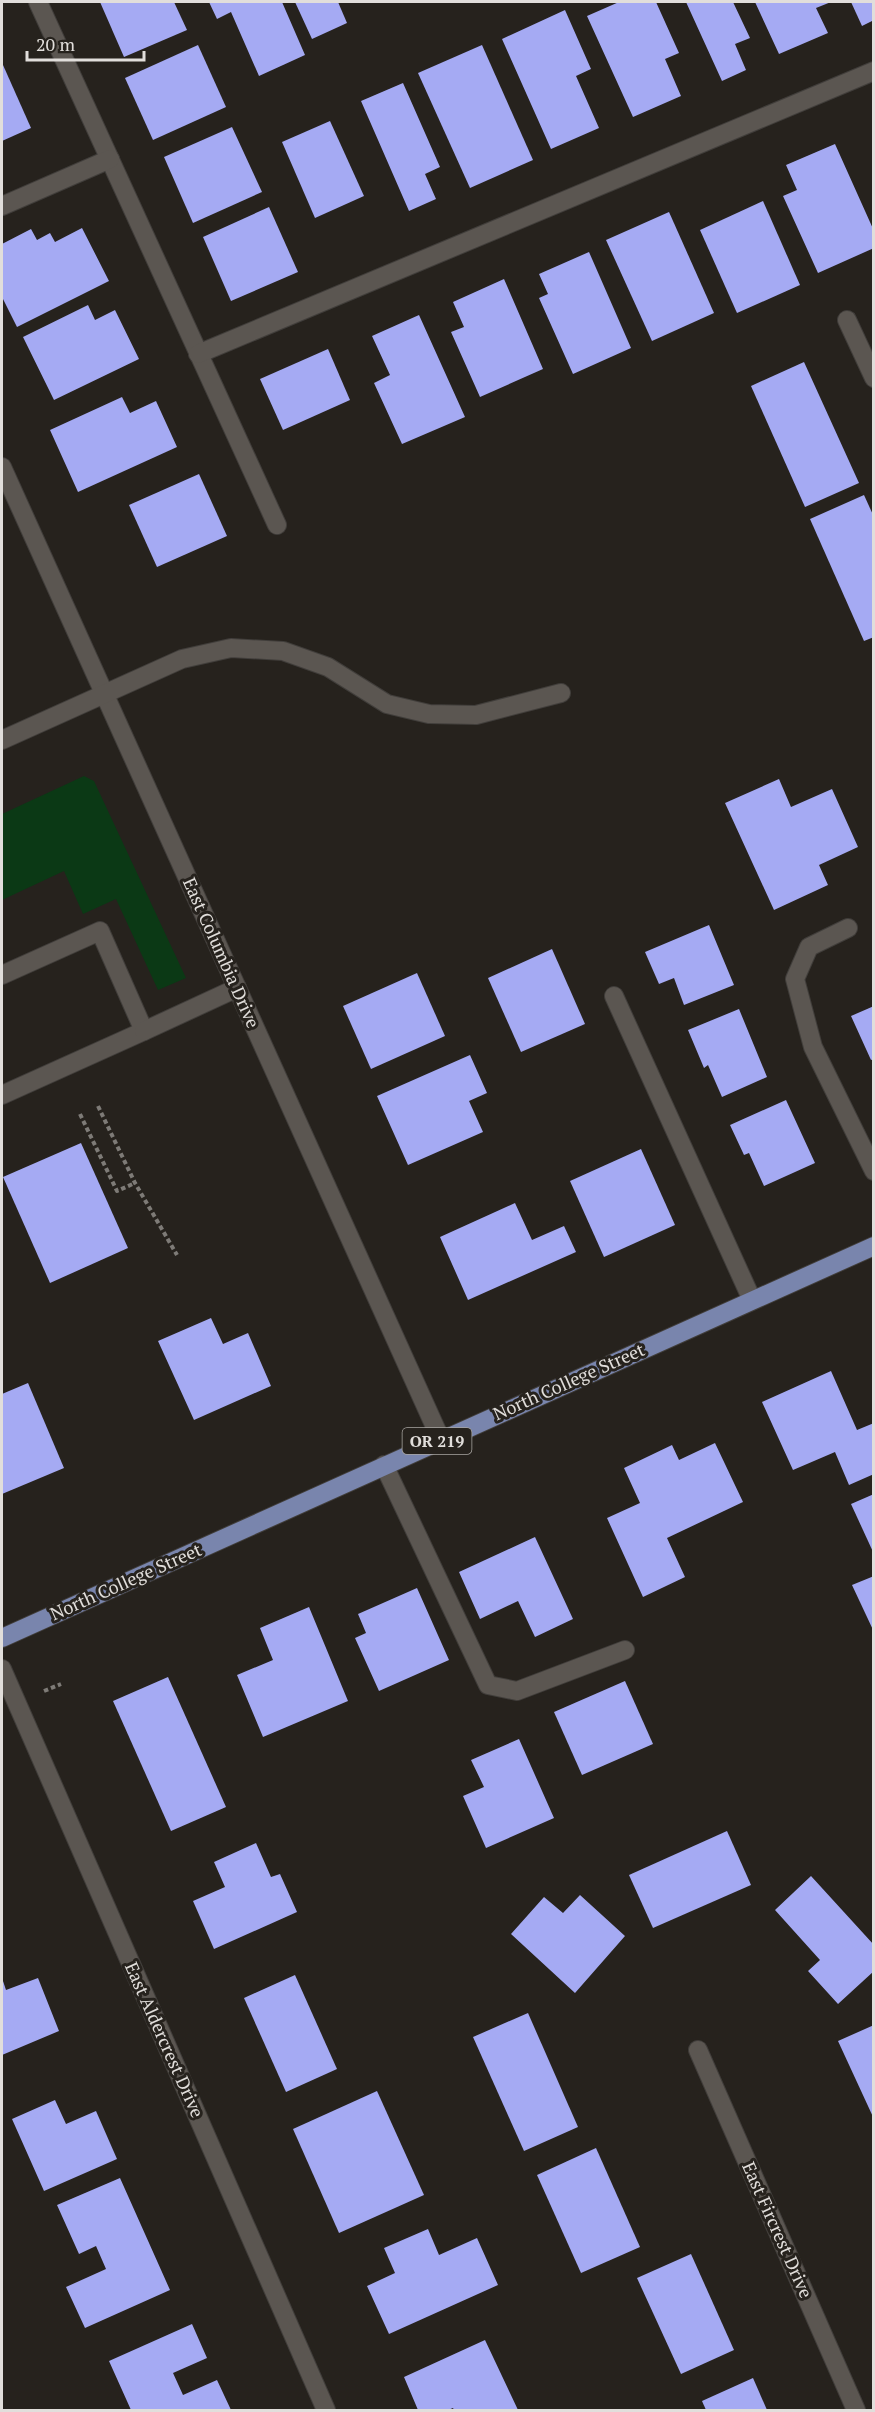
<svg xmlns="http://www.w3.org/2000/svg" width="875" height="2412" viewBox="0 0 875 2412" font-family="'PT Serif',serif">
<style>
.green{fill:#0b3915}
.building{fill:#a5aaf3}
.lines{fill:none;stroke-linecap:round;stroke-linejoin:round}
.lane-casing{stroke:#413e3b;stroke-width:20}
.street-casing{stroke:#413e3b;stroke-width:20}
.primary-casing{stroke:#413e3b;stroke-width:20}
.path{stroke:#7e7b77;stroke-width:4;stroke-dasharray:4.5 3;stroke-linecap:butt}
.lane{stroke:#5b5651;stroke-width:18}
.street{stroke:#5b5651;stroke-width:18}
.primary{stroke:#7985ad;stroke-width:18}
.labels{text-anchor:middle;stroke-width:6;stroke-linejoin:round;paint-order:stroke}
.shield{fill:#26221d;stroke:#a9a6a2;stroke-width:1.5}
.shield-label{font-size:16px;font-weight:bold;fill:#e1dedb}
.street-label{font-size:18px;fill:#e1dedb;stroke:#26221d}
</style>
<rect width="100%" height="100%" fill="#26221d"/>
<!-- green -->
<polygon class="green" points="84,776 94,781 186,978 158,990 116,899 83,914 64,871 2,900 2,814"/>
<!-- building -->
<g class="building">
<polygon points="100,2 174,2 187,30 124,57"/>
<polygon points="209,2 282,2 305,55 259,76 231,12 217,19"/>
<polygon points="295,2 338,2 347,23 312,39"/>
<polygon points="619,2 656,2 679,53 665,59 681,96 633,117 587,16"/>
<polygon points="686,2 733,2 750,38 735,44 746,70 722,81"/>
<polygon points="755,2 831,2 816,8 828,33 779,54"/>
<polygon points="851,2 874,2 874,20 862,26"/>
<polygon points="565,10 591,69 576,76 599,128 551,149 502,39"/>
<polygon points="198,45 226,107 153,140 125,78"/>
<polygon points="482,45 533,160 470,188 418,73"/>
<polygon points="3,65 31,128 2,141 2,66"/>
<polygon points="403,83 440,167 425,174 436,199 409,211 361,101"/>
<polygon points="330,121 364,196 315,218 282,142"/>
<polygon points="232,127 262,192 193,223 164,157"/>
<polygon points="835,144 874,231 874,248 818,273 783,196 797,190 786,165"/>
<polygon points="763,201 800,285 737,313 700,230"/>
<polygon points="269,207 298,272 231,301 203,237"/>
<polygon points="669,212 714,313 652,341 606,240"/>
<polygon points="82,228 109,281 17,327 2,297 2,244 31,229 37,240 50,233 55,242"/>
<polygon points="589,252 631,348 573,374 539,298 548,294 539,274"/>
<polygon points="504,279 543,369 480,397 451,332 464,327 453,302"/>
<polygon points="88,305 95,320 115,310 139,359 54,400 23,337"/>
<polygon points="419,315 465,417 402,444 374,383 390,375 372,336"/>
<polygon points="328,349 350,400 283,430 260,379"/>
<polygon points="804,362 859,483 805,507 751,386"/>
<polygon points="122,397 130,413 156,401 177,447 78,492 50,430"/>
<polygon points="199,474 227,536 157,567 129,505"/>
<polygon points="864,495 874,517 874,637 864,641 810,519"/>
<polygon points="779,779 791,807 832,789 858,847 819,865 828,885 774,910 725,803"/>
<polygon points="709,925 734,985 684,1005 674,978 659,984 645,952"/>
<polygon points="552,949 585,1024 521,1052 488,978"/>
<polygon points="417,973 445,1036 371,1069 343,1006"/>
<polygon points="874,1006 874,1059 871,1060 851,1016"/>
<polygon points="739,1009 767,1077 722,1097 708,1065 704,1068 688,1030"/>
<polygon points="470,1055 487,1093 469,1101 483,1132 408,1165 377,1096"/>
<polygon points="786,1100 815,1163 764,1186 749,1153 744,1155 730,1125"/>
<polygon points="81,1143 128,1248 50,1283 3,1177"/>
<polygon points="641,1149 675,1225 604,1257 570,1181"/>
<polygon points="515,1203 532,1240 564,1226 576,1252 468,1300 440,1237"/>
<polygon points="211,1318 223,1344 248,1333 271,1386 194,1420 158,1341"/>
<polygon points="831,1371 857,1430 874,1423 874,1474 849,1485 835,1452 793,1470 762,1402"/>
<polygon points="28,1383 64,1468 2,1494 2,1394"/>
<polygon points="715,1443 743,1502 667,1538 685,1577 643,1597 607,1518 640,1503 624,1468 672,1445 679,1460"/>
<polygon points="874,1494 874,1554 851,1504"/>
<polygon points="535,1537 573,1619 535,1637 518,1601 480,1619 459,1572"/>
<polygon points="874,1576 874,1632 852,1585"/>
<polygon points="417,1588 449,1660 379,1691 355,1638 366,1633 358,1614"/>
<polygon points="309,1607 348,1701 263,1737 237,1675 273,1660 260,1628"/>
<polygon points="168,1677 226,1807 171,1831 113,1701"/>
<polygon points="625,1681 653,1744 582,1775 554,1712"/>
<polygon points="519,1739 554,1818 486,1848 463,1796 484,1787 471,1760"/>
<polygon points="727,1831 751,1885 653,1928 629,1875"/>
<polygon points="256,1843 271,1877 280,1874 297,1912 214,1949 193,1901 225,1887 214,1862"/>
<polygon points="811,1876 874,1945 874,1971 838,2004 808,1971 820,1960 775,1910"/>
<polygon points="580,1895 625,1936 575,1993 511,1934 544,1897 563,1913"/>
<polygon points="295,1975 337,2069 286,2092 244,1998"/>
<polygon points="2,1978 6,1990 38,1978 59,2031 2,2055"/>
<polygon points="528,2013 578,2127 524,2151 473,2037"/>
<polygon points="874,2025 874,2119 838,2041"/>
<polygon points="377,2091 424,2195 339,2233 293,2129"/>
<polygon points="55,2100 66,2124 96,2111 117,2159 44,2191 12,2119"/>
<polygon points="596,2148 640,2247 581,2273 537,2175"/>
<polygon points="120,2178 170,2290 85,2328 66,2287 106,2269 96,2246 79,2254 57,2205"/>
<polygon points="428,2229 439,2255 477,2238 498,2285 389,2334 367,2286 395,2273 384,2248"/>
<polygon points="691,2254 734,2350 681,2374 637,2278"/>
<polygon points="192,2324 207,2358 173,2373 183,2395 217,2380 231,2410 131,2410 109,2361"/>
<polygon points="485,2340 518,2410 454,2410 453,2408 448,2410 418,2410 404,2377"/>
<polygon points="753,2378 767,2410 706,2410 702,2401"/>
</g>
<g class="lines">
<defs>
<g id="lane">
<polyline points="38,2 277,525"/>
<polyline points="2,206 110,159"/>
<polyline points="847,320 874,378"/>
<polyline points="198,354 874,71"/>
<polyline points="848,928 809,947 795,979 813,1047 874,1171"/>
<polyline points="2,975 100,931 144,1031 2,1095"/>
<polyline points="614,996 752,1300"/>
<polyline points="144,1031 237,988"/>
<polyline points="384,1465 488,1685 517,1691 625,1650"/>
</g>
<g id="street">
<polyline points="2,467 441,1440"/>
<polyline points="2,740 182,659 231,648 283,651 328,667 387,704 429,714 476,715 561,693"/>
<polyline points="2,1669 326,2410"/>
<polyline points="698,2050 856,2410"/>
</g>
<polyline id="primary" points="2,1638 874,1246"/>
</defs>
<!-- lane casing -->
<use href="#lane" class="lane-casing"/>
<!-- street casing -->
<use href="#street" class="street-casing"/>
<!-- primary casing -->
<use href="#primary" class="primary-casing"/>
<!-- path -->
<g class="path">
<polyline points="98,1106 135,1183 177,1255"/>
<polyline points="80,1114 117,1191 135,1183"/>
<polyline points="44,1691 61,1684"/>
</g>
<!-- lane -->
<use href="#lane" class="lane"/>
<!-- street -->
<use href="#street" class="street"/>
<!-- primary -->
<use href="#primary" class="primary"/>
</g>
<g class="labels">
<!-- shield labels -->
<rect class="shield" x="402.5" y="1428" width="69" height="26" rx="4.5"/>
<g class="shield-label">
<text x="437" y="1447">OR 219</text>
</g>
<!-- street labels -->
<g class="street-label">
<text transform="translate(221 953) rotate(66)" y="6">East Columbia Drive</text>
<text transform="translate(569 1382) rotate(-24)" y="6">North College Street</text>
<text transform="translate(126 1582) rotate(-24)" y="6">North College Street</text>
<text transform="translate(164 2040) rotate(66)" y="6">East Aldercrest Drive</text>
<text transform="translate(777 2230) rotate(66)" y="6">East Fircrest Drive</text>
</g>
</g>
<!-- border -->
<rect width="875" height="2412" fill="none" stroke="#e1dedb" stroke-width="6"/>
<!-- scale -->
<path d="M27 51v9h117v-9" fill="none" stroke="#e1dedb" stroke-width="3"/>
<text x="36" y="51" font-size="18" fill="#e1dedb" stroke="#26221d" stroke-width="4.5" paint-order="stroke">20 m</text>
</svg>
